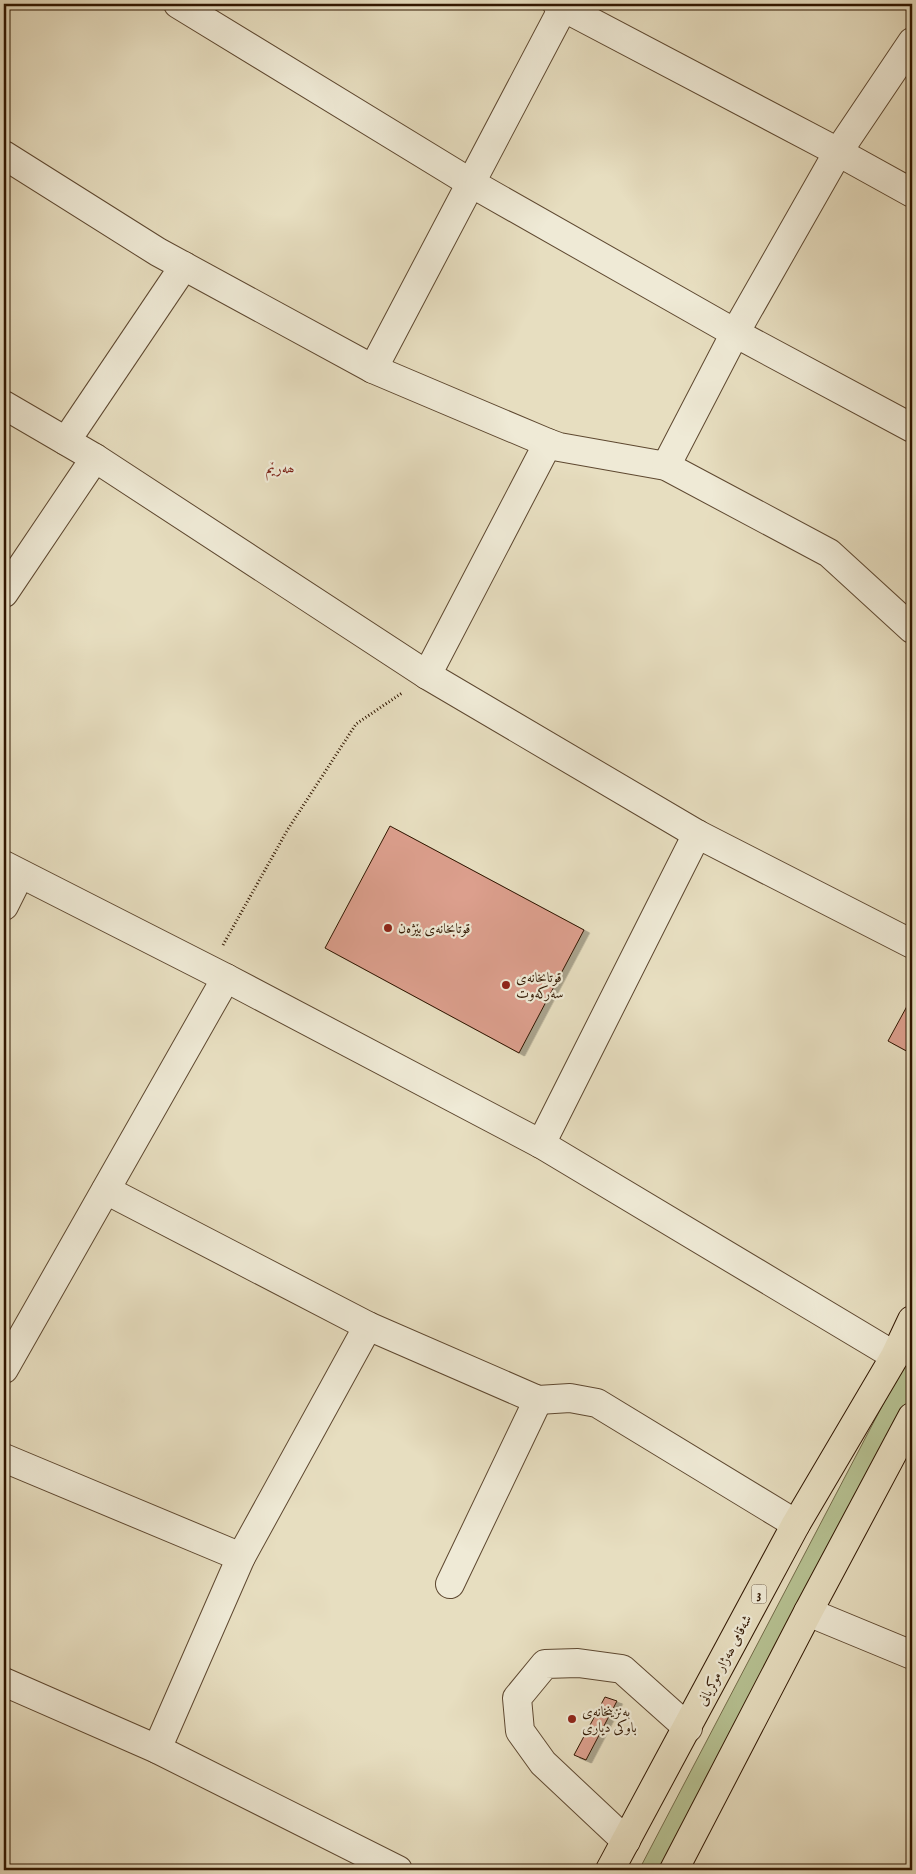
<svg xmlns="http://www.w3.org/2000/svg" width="916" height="1874" viewBox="0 0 916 1874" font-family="'IM FELL English',Amiri,serif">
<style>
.green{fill:#b6c192;stroke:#736c49}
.building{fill:#dc9f8d;stroke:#301600;filter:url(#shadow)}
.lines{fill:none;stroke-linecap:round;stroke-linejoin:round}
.minor-casing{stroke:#5e4830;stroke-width:30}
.highway-casing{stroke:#301600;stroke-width:30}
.path{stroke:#301600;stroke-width:3;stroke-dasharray:1 2.5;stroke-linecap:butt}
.minor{stroke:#efead6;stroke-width:28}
.highway{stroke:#e7dec0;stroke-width:28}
.poi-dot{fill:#8f2418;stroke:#efead6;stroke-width:2}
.labels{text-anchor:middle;stroke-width:4.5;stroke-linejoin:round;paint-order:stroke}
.shield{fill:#efead6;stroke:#695640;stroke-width:1}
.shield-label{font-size:12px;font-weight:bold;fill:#301600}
.poi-label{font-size:14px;fill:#301600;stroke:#efead6;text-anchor:start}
.street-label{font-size:14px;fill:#301600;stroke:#efead6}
.neighbourhood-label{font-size:15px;fill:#7a1f14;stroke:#efead6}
</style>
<defs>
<filter id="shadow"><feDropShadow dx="5.5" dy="3" stdDeviation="0" flood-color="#0004"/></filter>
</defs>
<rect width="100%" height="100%" fill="#e7dec0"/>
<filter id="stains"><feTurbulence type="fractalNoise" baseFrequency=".004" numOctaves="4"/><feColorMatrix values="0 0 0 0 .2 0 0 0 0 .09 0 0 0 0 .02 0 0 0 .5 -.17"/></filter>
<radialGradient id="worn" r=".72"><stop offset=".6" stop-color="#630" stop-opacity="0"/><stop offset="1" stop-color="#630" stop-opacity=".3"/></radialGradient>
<!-- green -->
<polygon class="green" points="912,1349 912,1409 668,1870 639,1870"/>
<!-- building -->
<g class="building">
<polygon points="390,826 584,930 519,1053 325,948"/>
<polygon points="912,997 912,1054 888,1041"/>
<polygon points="605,1697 617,1701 586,1760 574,1755"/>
</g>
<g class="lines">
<defs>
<g id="minor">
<polyline points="178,4 471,183 735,333 838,152 912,193"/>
<polyline points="557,4 838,152 912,42"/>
<polyline points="4,155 158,252 373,369 548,443 559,447 666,466 829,553 912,629"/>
<polyline points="373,369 565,4"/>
<polyline points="4,405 95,458 427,675 697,834 912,944"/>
<polyline points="66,441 184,266"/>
<polyline points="666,466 735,333 912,428"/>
<polyline points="4,593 95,458"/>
<polyline points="427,675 548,443"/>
<polyline points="4,865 226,978 541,1144 895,1356"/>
<polyline points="4,906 20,874"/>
<polyline points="541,1144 697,834"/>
<polyline points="106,1190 368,1326 538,1400 570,1398 597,1403 796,1524"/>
<polyline points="4,1369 226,978"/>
<polyline points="4,1458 241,1557"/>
<polyline points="450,1584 538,1400"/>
<polyline points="808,1612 912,1655"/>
<polyline points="4,1682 157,1749 398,1870"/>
<polyline points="157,1749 241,1557 368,1326"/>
<polyline points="626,1841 543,1763 520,1731 517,1698 545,1664 578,1663 622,1669 688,1728"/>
</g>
<g id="highway">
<polyline points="610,1870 796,1524 895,1356 912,1320"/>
<polyline points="674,1870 808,1612 912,1417"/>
</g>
</defs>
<!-- minor casing -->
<use href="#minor" class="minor-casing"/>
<!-- highway casing -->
<use href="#highway" class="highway-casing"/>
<!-- path -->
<polyline class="path" points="223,945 288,829 356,724 402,693"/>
<!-- minor -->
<use href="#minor" class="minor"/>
<!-- highway -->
<use href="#highway" class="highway"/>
</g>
<!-- markers -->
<g class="poi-dot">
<circle cx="388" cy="928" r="5"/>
<circle cx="506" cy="985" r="5"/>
<circle cx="572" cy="1719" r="5"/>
</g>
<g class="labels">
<!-- shield labels -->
<rect class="shield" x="751.5" y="1584.5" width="15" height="19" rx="4"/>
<g class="shield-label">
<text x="759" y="1598">3</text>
</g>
<!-- poi labels -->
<g class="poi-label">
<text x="398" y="933">قوتابخانەی بێژەن</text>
<text x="516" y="982">قوتابخانەی<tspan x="516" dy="16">سەرکەوت</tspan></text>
<text x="582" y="1716">بەنزینخانەی<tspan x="582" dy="16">باوکی دیاری</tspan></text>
</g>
<!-- street labels -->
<g class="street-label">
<text transform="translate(724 1660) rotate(-62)" y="5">شەقامی ھەژار موکریانی</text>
</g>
<!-- neighbourhood labels -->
<g class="neighbourhood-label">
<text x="280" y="473">ھەرێم</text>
</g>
</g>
<!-- margin -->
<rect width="916" height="1874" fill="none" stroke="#e7dec0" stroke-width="20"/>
<rect x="5" y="5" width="906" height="1864" fill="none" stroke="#301600" stroke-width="2.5"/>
<rect x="10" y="10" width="896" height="1854" fill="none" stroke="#301600"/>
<rect width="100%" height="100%" filter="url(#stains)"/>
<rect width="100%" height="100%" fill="url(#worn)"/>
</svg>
